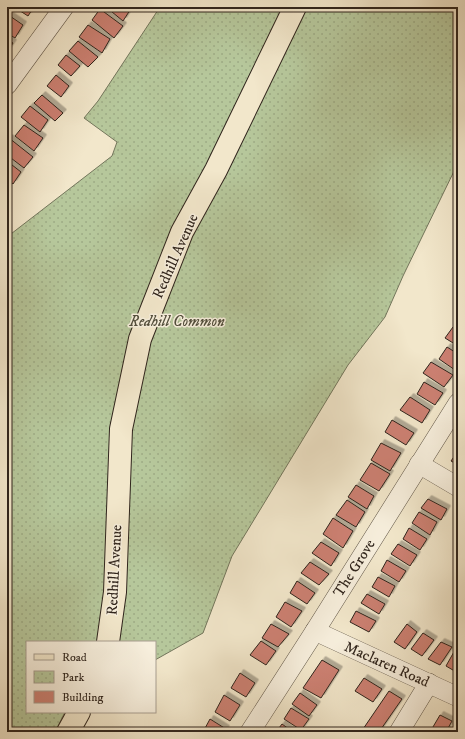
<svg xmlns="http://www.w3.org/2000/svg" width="465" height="739" viewBox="0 0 465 739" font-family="'IM FELL DW Pica',serif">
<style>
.park{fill:url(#park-dots);stroke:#73765c}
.building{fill:#cc8072;stroke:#30251d;filter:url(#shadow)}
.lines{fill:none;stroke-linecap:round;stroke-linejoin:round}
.minor-casing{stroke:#605648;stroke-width:20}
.major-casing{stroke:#30251d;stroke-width:24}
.minor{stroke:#f7efdd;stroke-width:19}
.major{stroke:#f2e7cb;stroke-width:22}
.labels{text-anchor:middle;stroke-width:3;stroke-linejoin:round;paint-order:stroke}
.street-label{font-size:15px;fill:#30251d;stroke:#f7efdd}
.park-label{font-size:15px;font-style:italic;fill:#524e3c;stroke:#f7efdd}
</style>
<defs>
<pattern id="park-dots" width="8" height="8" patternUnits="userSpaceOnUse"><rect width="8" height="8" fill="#b6c79b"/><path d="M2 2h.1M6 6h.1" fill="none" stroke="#9dab85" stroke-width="1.8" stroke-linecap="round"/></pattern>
<filter id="shadow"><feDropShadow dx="3.5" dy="-3.5" stdDeviation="0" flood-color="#0004"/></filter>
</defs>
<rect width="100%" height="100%" fill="#f2e7cb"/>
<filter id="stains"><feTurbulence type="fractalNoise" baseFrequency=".005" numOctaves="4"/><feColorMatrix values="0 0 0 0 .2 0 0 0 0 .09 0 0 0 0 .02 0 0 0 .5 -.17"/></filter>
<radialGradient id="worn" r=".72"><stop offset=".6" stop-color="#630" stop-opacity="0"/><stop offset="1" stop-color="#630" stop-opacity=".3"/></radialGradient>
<!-- park -->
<polygon class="park" points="160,7 458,7 458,163 403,276 385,317 348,365 232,556 203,633 155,660 155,642 27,642 27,712 65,712 55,732 7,732 7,237 112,156 117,142 84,118 98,101"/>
<!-- building -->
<g class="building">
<polygon points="14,7 34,7 28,16"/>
<polygon points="106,7 132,7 123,21"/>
<polygon points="100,9 123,26 114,38 92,20"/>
<polygon points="7,14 23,25 15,38 7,33"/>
<polygon points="88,25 110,39 102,53 79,37"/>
<polygon points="7,39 13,43 7,52"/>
<polygon points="78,41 98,57 88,67 69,51"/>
<polygon points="66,55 80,66 71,76 58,65"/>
<polygon points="56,75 69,86 61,97 47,86"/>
<polygon points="42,95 63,113 55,121 34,103"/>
<polygon points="30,106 48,120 40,132 21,117"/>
<polygon points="24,125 43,138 34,151 15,136"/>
<polygon points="9,138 33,157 24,168 7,155 7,141"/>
<polygon points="7,161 21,172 13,184 7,179"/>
<polygon points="453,327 458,330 458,346 445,338"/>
<polygon points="447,347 458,354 458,366 455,370 439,359"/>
<polygon points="431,362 453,375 444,387 423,373"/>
<polygon points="424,382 443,393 435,405 417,394"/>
<polygon points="410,397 430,410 422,423 400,410"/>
<polygon points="392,420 414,433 406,445 385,432"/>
<polygon points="381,443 401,453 390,471 371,460"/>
<polygon points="458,451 458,465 451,461"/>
<polygon points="371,463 390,474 379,491 360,480"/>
<polygon points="356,485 374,496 367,509 348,497"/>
<polygon points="428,499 447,509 441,520 421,508"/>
<polygon points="347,500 365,512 356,527 336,515"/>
<polygon points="419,512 437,522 430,535 412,523"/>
<polygon points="333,518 353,531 343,548 323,534"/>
<polygon points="409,528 427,539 420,550 403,539"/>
<polygon points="321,542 339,553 331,566 312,553"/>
<polygon points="398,544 417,555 410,566 391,554"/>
<polygon points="387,560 406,571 399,582 381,571"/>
<polygon points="310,562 329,574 319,585 301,573"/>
<polygon points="378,577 395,586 389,597 372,587"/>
<polygon points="297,581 315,593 307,604 290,593"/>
<polygon points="367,594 385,604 379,614 361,603"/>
<polygon points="285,602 302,611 291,627 276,617"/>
<polygon points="356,611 376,621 369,632 350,622"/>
<polygon points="271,624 289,634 278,647 262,638"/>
<polygon points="407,624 417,632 405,649 394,642"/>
<polygon points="423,633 434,640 422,656 411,649"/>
<polygon points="261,641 276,651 266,665 250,655"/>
<polygon points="441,642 452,647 440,665 428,659"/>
<polygon points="455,650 458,652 458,673 446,666"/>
<polygon points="322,660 339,670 321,698 303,688"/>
<polygon points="240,673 255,683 246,697 231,688"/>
<polygon points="364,678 382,689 373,702 355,691"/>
<polygon points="389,691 402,699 379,732 361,732"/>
<polygon points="300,693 317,705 309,716 292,704"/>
<polygon points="224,695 240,705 230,721 215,712"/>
<polygon points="291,708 309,719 301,730 284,719"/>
<polygon points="440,715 452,721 446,732 430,732"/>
<polygon points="210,719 226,729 224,732 203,732"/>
<polygon points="282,724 293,732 276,732"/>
<polygon points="457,724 458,732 452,732"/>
</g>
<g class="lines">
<defs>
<g id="minor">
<polyline points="7,85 64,7"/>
<polyline points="419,464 458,487"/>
<polyline points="315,631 458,697"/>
<polyline points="250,732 315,631 458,403"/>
<polyline points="399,732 429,683"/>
</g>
<g id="major">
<polyline points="108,642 115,592 121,429 140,339 182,232 216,170 295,7"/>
<polyline points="68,732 79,712"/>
</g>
</defs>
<!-- minor casing -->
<use href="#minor" class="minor-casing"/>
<!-- major casing -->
<use href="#major" class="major-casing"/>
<!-- minor -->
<use href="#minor" class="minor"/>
<!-- major -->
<use href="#major" class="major"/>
</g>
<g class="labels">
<!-- street labels -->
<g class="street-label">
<text transform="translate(175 256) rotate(-66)" y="5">Redhill Avenue</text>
<text transform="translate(354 568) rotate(-58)" y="5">The Grove</text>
<text transform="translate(114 570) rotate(-87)" y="5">Redhill Avenue</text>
<text transform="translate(387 664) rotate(24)" y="5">Maclaren Road</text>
</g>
<!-- park labels -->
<g class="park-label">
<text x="177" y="326">Redhill Common</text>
</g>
</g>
<!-- margin -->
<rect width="465" height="739" fill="none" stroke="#f2e7cb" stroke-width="24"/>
<rect x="8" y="8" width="449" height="723" fill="none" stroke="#30251d" stroke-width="2"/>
<rect x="12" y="12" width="441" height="715" fill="none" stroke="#30251d"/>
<!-- legend -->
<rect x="26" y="641" width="130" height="72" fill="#f7efdd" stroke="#a79e90"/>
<rect x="34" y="654" width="20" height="6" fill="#f2e7cb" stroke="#a79e90"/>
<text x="62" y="661" font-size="12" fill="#30251d">Road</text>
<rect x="34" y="671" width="20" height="12" fill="url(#park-dots)" stroke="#a79e90"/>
<text x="62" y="681" font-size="12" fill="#30251d">Park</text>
<rect x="34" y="691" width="20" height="12" fill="#cc8072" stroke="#a79e90"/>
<text x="62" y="701" font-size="12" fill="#30251d">Building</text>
<rect width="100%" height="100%" filter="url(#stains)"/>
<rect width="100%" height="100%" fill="url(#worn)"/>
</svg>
